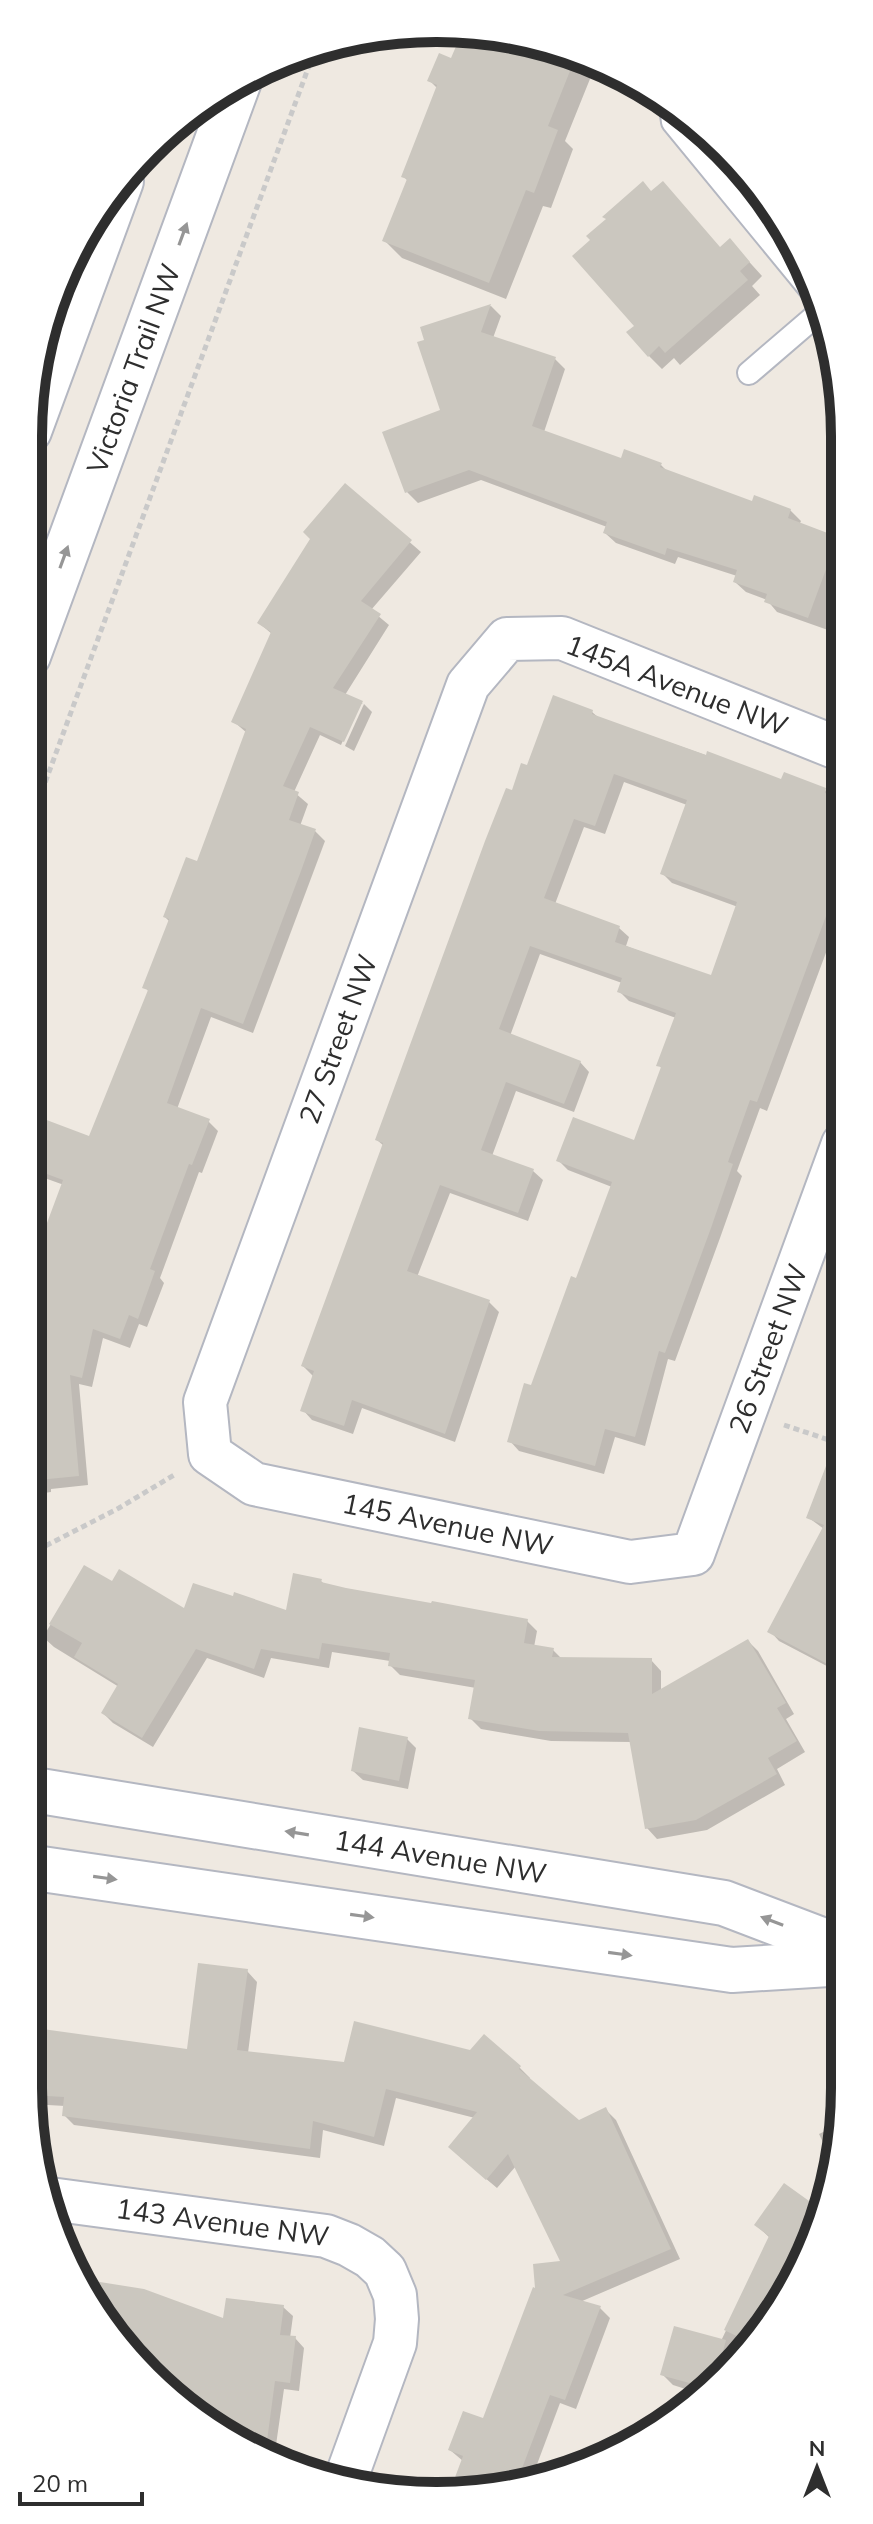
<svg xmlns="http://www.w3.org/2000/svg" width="873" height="2524" viewBox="0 0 873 2524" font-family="Mulish,sans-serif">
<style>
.shadow{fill:#0003;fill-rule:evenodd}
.building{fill:#cbc7bf;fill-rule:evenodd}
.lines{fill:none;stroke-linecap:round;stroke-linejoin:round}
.service-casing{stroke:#b4b7c1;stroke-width:26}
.minor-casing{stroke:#b4b7c1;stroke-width:46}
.tertiary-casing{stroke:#b4b7c1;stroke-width:48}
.secondary-casing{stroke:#b4b7c1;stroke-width:48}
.path{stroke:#c9c9c9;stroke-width:5;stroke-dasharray:6 4;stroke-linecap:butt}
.service{stroke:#fff;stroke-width:22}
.minor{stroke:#fff;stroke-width:42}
.tertiary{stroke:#fff;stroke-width:44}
.secondary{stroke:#fff;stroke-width:44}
.oneway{fill:#969696}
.labels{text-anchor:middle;stroke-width:8;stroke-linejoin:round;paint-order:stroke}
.street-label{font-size:28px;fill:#2e2e2e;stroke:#fff}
.rim{fill:none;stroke:#2e2e2e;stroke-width:10}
</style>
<rect width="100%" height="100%" fill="#efe9e1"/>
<!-- shadow -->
<g class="shadow">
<polygon points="462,37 542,42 596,64 565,141 573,149 551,208 543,206 506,299 402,258 385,241 408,181 403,176 438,89 430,81 452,61"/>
<polygon points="652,193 721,249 743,255 762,276 752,286 760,295 680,365 674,358 662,369 649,356 637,326"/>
<polygon points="491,306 501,316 493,338 555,359 565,369 544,432 622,461 661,465 668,472 754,503 790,510 801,521 799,525 842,540 842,635 777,612 767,600 746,592 735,582 737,576 678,557 675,564 616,543 605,533 607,527 481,480 418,503 407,492 442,412 422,328"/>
<polygon points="345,486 421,552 371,610 389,625 345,695 363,704 359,704 341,745 320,735 294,792 308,804 300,826 315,831 325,841 253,1033 211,1017 177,1109 208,1121 218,1131 202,1173 199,1172 160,1278 164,1283 147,1327 139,1324 130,1348 103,1338 92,1387 79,1384 88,1485 51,1489 51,1492 44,1493 47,1534 28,1535 28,1280 64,1185 28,1172 28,1115 90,1139 149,992 145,987 170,922 165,917 199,863 247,733 233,721 272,634 259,623"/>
<polygon points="364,704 372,712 354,751 345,746"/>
<path d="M592 712 599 718 783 782 825 790 834 798 842 801 843 907 767 1111 760 1108 737 1171 742 1176 720 1238 675 1361 668 1359 645 1446 615 1437 604 1474 519 1451 510 1441 577 1280 612 1187 568 1170 558 1160 636 1142 662 1069 659 1065 676 1018 629 1001 619 991 622 983 540 954 510 1036 580 1062 589 1072 574 1112 516 1091 492 1156 533 1171 543 1180 528 1221 450 1193 417 1277 489 1302 499 1312 455 1442 362 1408 353 1434 312 1420 303 1410 313 1376 303 1366 384 1146 377 1140 513 792 528 768ZM624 782 687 805 662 873 672 883 738 907 712 978 626 946 629 937 619 928 555 904 584 827 605 834Z"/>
<polygon points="843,1368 844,1402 834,1392"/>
<polygon points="844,1486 844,1671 842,1674 779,1641 770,1631 824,1529 809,1518"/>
<polygon points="85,1568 112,1584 185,1611 287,1612 321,1581 325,1585 527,1621 537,1631 534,1647 553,1650 563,1660 651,1660 661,1671 661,1691 748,1641 758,1651 794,1714 786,1719 805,1752 777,1769 785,1785 707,1830 657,1839 647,1828 631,1742 551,1741 481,1729 470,1718 476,1688 400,1675 390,1665 390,1661 332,1652 329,1668 271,1658 264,1678 207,1658 153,1747 113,1723 103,1713 119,1687 54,1647 43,1637"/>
<polygon points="28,1656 34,1666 28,1669"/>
<polygon points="407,1739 416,1748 408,1789 363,1780 353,1771"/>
<polygon points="247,1971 257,1982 248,2053 346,2064 520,2068 530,2078 528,2080 578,2123 605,2109 616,2120 680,2259 580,2302 600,2308 610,2318 576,2409 560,2403 530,2483 453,2488 463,2461 450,2450 484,2421 563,2263 516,2166 497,2188 460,2157 475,2118 396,2098 384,2146 323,2130 320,2158 74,2125 64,2115 65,2106 31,2104 28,2088 28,2012 37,2012 47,2023 47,2032 189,2051"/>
<polygon points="840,2124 835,2167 819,2134"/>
<polygon points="822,2213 776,2315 698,2393 673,2385 663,2375 721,2341 770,2238 756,2225"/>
<polygon points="83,2281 225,2321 283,2307 293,2316 290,2338 295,2338 304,2348 299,2391 284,2389 274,2459 255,2454 130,2357"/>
</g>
<!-- building -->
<g class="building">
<polygon points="460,37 542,42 576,56 548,126 558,130 534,193 526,190 489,283 382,241 407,179 401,177 437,85 427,81 439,53 451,58"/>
<polygon points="643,181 651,191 663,181 720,247 730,238 750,262 740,271 748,280 665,353 659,346 648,357 626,332 634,326 572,256 590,240 586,236 606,219 602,217"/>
<polygon points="491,304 481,332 556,357 532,426 621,458 624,449 662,463 660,467 752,501 754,495 791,509 788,518 838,537 808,618 764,602 767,594 733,582 737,570 667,548 665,555 603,533 607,522 469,470 405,493 382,432 440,410 417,342 424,340 420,327"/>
<polygon points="345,483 412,540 361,601 381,614 333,688 363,701 344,742 310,727 283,786 299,792 289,820 316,829 301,871 243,1024 201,1008 167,1103 210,1119 192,1165 189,1164 150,1269 155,1271 138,1319 129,1315 120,1339 93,1329 82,1378 70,1375 79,1476 28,1481 28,1274 63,1180 28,1167 28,1113 89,1136 148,990 142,988 169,919 163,917 186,857 197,861 246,729 231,722 271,632 257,623 310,539 303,532"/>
<path d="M553 695 593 710 592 714 706 755 707 751 781 779 784 772 826 788 825 793 842 799V873L757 1102 750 1100 728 1162 733 1164 711 1228 665 1353 659 1351 635 1437 605 1429 595 1466 507 1442 524 1383 531 1385 571 1276 576 1278 612 1182 556 1161 573 1117 634 1140 661 1067 656 1066 676 1013 617 992 622 978 530 946 499 1029 581 1061 564 1104 506 1082 481 1150 534 1169 518 1213 440 1185 407 1271 490 1300 445 1434 352 1400 344 1426 300 1411 314 1371 301 1366 383 1143 375 1140 485 841 506 788 512 790 521 763 527 765ZM614 774 687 800 660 874 737 902 711 975 615 942 620 926 544 898 574 819 595 826Z"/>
<polygon points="841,1427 844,1428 844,1644 833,1667 767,1632 824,1525 806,1518"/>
<polygon points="84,1565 112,1581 119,1569 184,1608 193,1583 233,1596 234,1592 286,1610 293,1573 322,1579 321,1582 346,1588 431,1603 432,1601 528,1619 524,1643 554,1648 552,1657 652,1658 652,1694 748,1639 786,1703 777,1708 797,1741 768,1758 777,1774 696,1820 645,1829 628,1733 539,1731 468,1719 475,1680 388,1666 390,1653 322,1643 319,1659 261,1649 254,1669 196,1649 142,1738 101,1713 118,1684 74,1657 82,1643 49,1624"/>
<polygon points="359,1727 408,1737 399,1781 351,1771"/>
<polygon points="198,1963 248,1969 237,2050 344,2062 354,2021 470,2050 484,2034 521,2066 519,2069 579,2120 606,2107 671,2249 563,2295 601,2306 565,2400 550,2395 516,2484 451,2488 463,2456 448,2450 463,2411 483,2418 533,2287 535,2288 533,2264 560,2261 508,2154 486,2180 448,2147 477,2112 386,2089 374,2137 313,2121 310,2149 62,2116 64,2097 30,2095 28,2027 187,2049"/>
<polygon points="784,2183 823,2211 776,2315 749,2342 724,2330 769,2236 754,2225"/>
<polygon points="81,2279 144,2289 223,2318 226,2298 284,2305 280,2335 296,2336 290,2383 275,2381 265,2456 255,2454 130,2357"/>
<polygon points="674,2326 726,2340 717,2374 704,2387 660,2375"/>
</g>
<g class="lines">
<defs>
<g id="service">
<polyline points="671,107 673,122 815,295"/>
<polyline points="749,373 820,312"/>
</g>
<g id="minor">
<path id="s1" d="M842 750 562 638 507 639 468 685 205 1402 210 1454 254 1484 630 1562 693 1554 843 1144"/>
<path id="s2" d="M50 2199 326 2236 349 2245 370 2257 385 2271 395 2295 397 2319 395 2343 345 2481"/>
</g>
<g id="tertiary">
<path id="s3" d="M28 1789 724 1903 845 1949"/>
<polyline points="28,1867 732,1970 845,1963"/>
</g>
<g id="secondary">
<polyline points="29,431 121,181"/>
<path id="s4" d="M28 656 239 81"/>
</g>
</defs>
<!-- service casing -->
<use href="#service" class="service-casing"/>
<!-- minor casing -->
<use href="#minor" class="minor-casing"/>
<!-- tertiary casing -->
<use href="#tertiary" class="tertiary-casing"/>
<!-- secondary casing -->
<use href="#secondary" class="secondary-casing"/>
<!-- path -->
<g class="path">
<polyline points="28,829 313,55"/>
<polyline points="784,1425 844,1445"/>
<polyline points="28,1555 119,1508 174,1475"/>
</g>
<!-- service -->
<use href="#service" class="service"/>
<!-- minor -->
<use href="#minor" class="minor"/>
<!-- tertiary -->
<use href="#tertiary" class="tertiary"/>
<!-- secondary -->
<use href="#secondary" class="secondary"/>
</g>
<!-- one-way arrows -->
<defs><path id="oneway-solid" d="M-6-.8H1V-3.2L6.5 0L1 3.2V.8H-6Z" transform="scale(2)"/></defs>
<g class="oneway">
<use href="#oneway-solid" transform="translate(183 234) rotate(-70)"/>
<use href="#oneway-solid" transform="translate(64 557) rotate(-70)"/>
<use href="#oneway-solid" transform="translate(297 1833) rotate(-171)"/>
<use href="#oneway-solid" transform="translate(105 1878) rotate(8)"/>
<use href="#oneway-solid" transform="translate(362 1916) rotate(8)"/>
<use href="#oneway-solid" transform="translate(772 1921) rotate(-159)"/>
<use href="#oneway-solid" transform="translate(620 1954) rotate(8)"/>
</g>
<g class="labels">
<!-- street labels -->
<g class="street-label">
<text dy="10" stroke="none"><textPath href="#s4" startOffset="306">Victoria Trail NW</textPath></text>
<text transform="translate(677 685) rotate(21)" y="10">145A Avenue NW</text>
<text transform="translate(338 1039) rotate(-70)" y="10">27 Street NW</text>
<text dy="10" stroke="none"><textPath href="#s1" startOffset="1952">26 Street NW</textPath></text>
<text dy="10" stroke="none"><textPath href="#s1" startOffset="1484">145 Avenue NW</textPath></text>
<text dy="10" stroke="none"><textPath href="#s3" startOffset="418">144 Avenue NW</textPath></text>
<text dy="10" stroke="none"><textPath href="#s2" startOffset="174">143 Avenue NW</textPath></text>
</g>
</g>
<!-- crop -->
<path d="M0 0H873V2524H0ZM436 42H437A394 394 0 0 1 831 436V2088A394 394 0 0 1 437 2482H436A394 394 0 0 1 42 2088V436A394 394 0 0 1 436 42Z" fill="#fff" fill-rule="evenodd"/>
<path class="rim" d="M436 42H437A394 394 0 0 1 831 436V2088A394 394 0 0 1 437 2482H436A394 394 0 0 1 42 2088V436A394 394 0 0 1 436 42Z"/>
<!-- north arrow -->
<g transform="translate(817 2468)" stroke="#ffffff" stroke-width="6" paint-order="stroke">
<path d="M0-6L14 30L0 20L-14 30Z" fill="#2e2e2e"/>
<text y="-12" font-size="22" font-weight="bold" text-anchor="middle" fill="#2e2e2e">N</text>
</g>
<!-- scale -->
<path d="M20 2492v12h122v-12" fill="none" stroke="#2e2e2e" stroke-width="4"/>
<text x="32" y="2492" font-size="24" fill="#2e2e2e" stroke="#ffffff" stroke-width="6" paint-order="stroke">20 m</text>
</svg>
